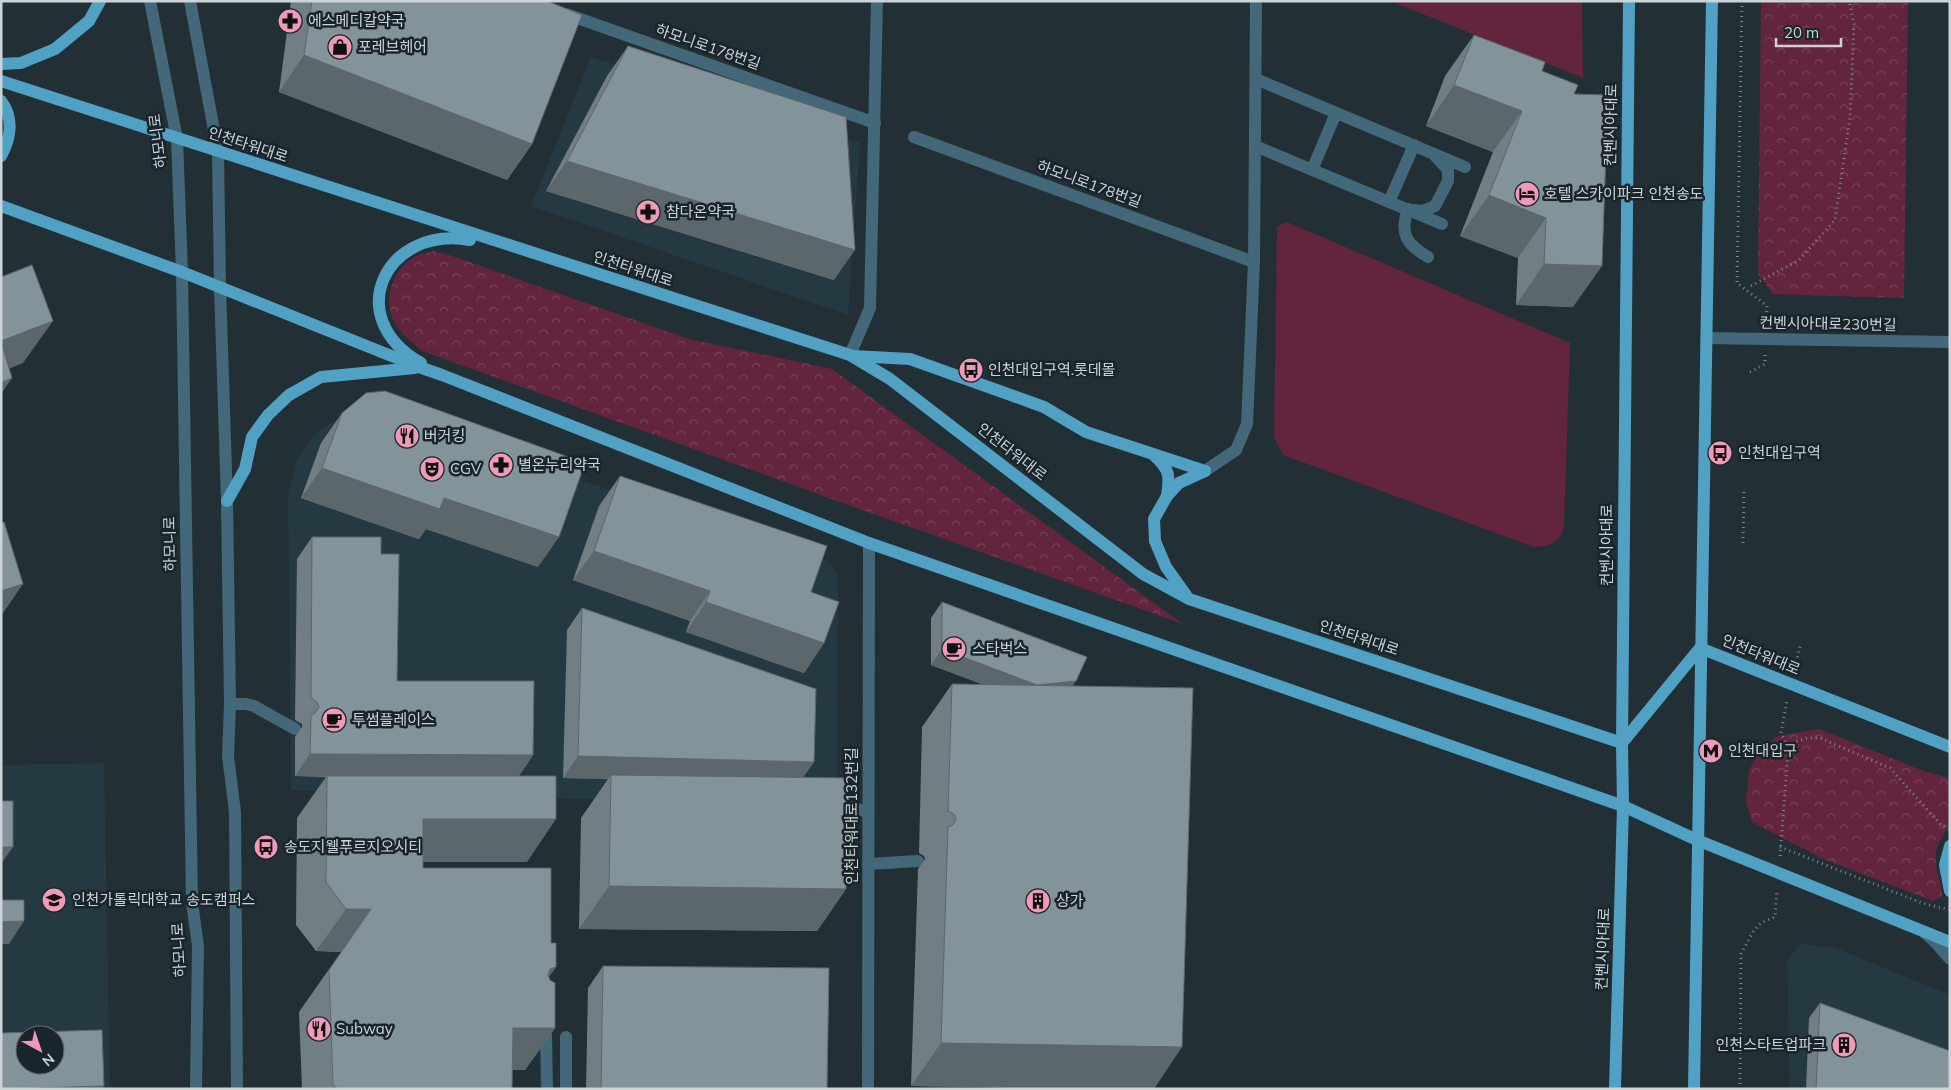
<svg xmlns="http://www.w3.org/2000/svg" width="1951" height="1090" viewBox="0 0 1951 1090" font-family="Mulish,'Noto Sans KR',sans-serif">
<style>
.built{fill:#253942;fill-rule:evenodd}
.grass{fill:#63243e}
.park{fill:url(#park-crowns)}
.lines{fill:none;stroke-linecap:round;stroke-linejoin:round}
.path{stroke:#7e888d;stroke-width:3;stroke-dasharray:1 4;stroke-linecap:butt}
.minor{stroke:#436879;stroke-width:12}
.major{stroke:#50a1c4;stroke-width:12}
.wall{fill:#717e84}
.shaded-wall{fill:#5c676c}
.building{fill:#83939a;stroke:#5c676c;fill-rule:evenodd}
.labels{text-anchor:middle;stroke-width:5;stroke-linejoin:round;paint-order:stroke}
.poi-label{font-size:15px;fill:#ccd4d8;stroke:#19252b;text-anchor:start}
.street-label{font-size:15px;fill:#ccd4d8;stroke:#19252b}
</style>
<defs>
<pattern id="park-crowns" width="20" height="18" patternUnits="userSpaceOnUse" patternTransform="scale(1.25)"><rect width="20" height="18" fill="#63243e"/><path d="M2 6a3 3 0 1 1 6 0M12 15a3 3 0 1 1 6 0" fill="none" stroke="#784359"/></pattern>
</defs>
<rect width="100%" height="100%" fill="#222f35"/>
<!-- built -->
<g class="built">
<polygon points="591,57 860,143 848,315 531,206"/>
<polygon points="346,417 403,422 827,561 834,568 838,577 837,807 291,790 288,494 296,462 305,447 316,433 330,423"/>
<path d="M104 763 110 1089H1V765ZM25 1035H55V1065H25Z"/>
<polygon points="1800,944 1834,947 1950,995 1950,1089 1790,1089 1787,961"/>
</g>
<!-- grass -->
<g class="grass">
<polygon points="1390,1 1582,1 1583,78"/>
<path d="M1287 222 1570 343 1564 527C1558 544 1552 546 1534 547L1283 455 1274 437 1277 226Z"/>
</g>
<!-- park -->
<g class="park">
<polygon points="1761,1 1908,1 1904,298 1773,294 1758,274"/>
<path d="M433 251 449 255 689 339 832 369 1183 624 854 507 422 351C412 342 399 333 393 320 383 296 394 266 418 255 423 253 428 253 433 251Z"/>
<polygon points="1819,729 1926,772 1950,778 1950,822 1936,850 1936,867 1943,896 1933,901 1823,859 1752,822 1746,800 1749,771 1760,749 1778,736"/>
</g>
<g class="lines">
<!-- path -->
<g class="path">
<polyline points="1742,1 1737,283 1767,306 1766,323"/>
<polyline points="1751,286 1799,260 1835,220 1850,118 1854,24 1849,1"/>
<polyline points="1750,372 1765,364 1765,354"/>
<polyline points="1743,543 1744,489"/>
<polyline points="1795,667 1800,646"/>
<polyline points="1787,745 1807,738 1820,738 1890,768 1942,826 1949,829"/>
<polyline points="1780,847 1922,903 1950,910"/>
<polyline points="1780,856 1788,752 1787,745 1781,733 1787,700"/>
<polyline points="1740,1089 1741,954 1753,932 1761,923 1775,917 1777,890"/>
</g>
<!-- minor -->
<g class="minor">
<polyline points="150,1 177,139 182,272 192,903 198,946 196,1089"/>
<polyline points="190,1 218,152 220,287 227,501 230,704 228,756 235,812 237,1089"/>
<polyline points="566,14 875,123"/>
<polyline points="1256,79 1465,167"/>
<polyline points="914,137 1254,262"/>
<polyline points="1255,146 1442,224"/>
<polyline points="1312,170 1336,113"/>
<polyline points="1389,202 1414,145"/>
<path d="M1408 209C1399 234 1407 245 1428 257"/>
<polyline points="1413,210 1423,211 1435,206 1448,181 1448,170 1436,157"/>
<polyline points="1706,338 1950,342"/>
<polyline points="850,355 870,308 877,1"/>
<polyline points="1205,471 1236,450 1247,424 1254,262 1256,1"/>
<polyline points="230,704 246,704 254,706 295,729"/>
<polyline points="832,802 868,812"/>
<polyline points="868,864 918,861"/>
<polyline points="1925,933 1935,942 1950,959"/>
<polyline points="541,1026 546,1036 547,1089"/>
<polyline points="566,1089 566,1037"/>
<polyline points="868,1089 869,543"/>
</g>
<!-- major -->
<g class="major">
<polyline points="1,64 21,63 55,49 89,21 100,1"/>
<polyline points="1,81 850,355 890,379 1143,574 1189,599 1622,743 1700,648 1950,747"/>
<path d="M1 101C14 118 11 138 1 156"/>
<polyline points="1,206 182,272 419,367 442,375 869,543 1623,806 1697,840 1950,942"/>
<polyline points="853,356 910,359 1044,407 1086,432 1205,471"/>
<path d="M421 363C341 318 385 225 470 240"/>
<path d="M1154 455C1170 470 1170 475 1167 496"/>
<polyline points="227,501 245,469 252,437 268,415 289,395 321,377 415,368"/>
<polyline points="1186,595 1166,567 1155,541 1154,519 1167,496 1179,483 1205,471"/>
<polyline points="1950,846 1945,865 1950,891"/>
<polyline points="1615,1089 1623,806 1622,743 1629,1"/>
<polyline points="1694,1089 1712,1"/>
</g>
</g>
<!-- wall -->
<g class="wall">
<polygon points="291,1 547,1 532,144 507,180 279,92"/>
<polygon points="1474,35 1542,71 1574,94 1573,307 1516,305 1518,258 1460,236 1493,152 1426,126 1445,76"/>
<polygon points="628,46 834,280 546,191 607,76"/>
<polygon points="342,413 538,567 426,529 419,539 301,498 321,443"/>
<polygon points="620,476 811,592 824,643 804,673 686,632 690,621 573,580 599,506"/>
<polygon points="312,537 381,554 397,681 533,755 519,776 527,862 423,862 423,868 551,943 556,967 548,977 555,1028 525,1070 512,1070 512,1089 302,1089 299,1012 341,952 316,951 296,925 297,818 326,777 295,776 295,737 302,727 302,724 295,720 297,559"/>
<polygon points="942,602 1073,686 1154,1089 1084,1089 911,1086 918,869 925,859 924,856 919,853 922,727 952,684 984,685 931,665 931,618"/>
<polygon points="582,608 814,762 803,777 846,889 817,931 579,929 581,818 608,779 563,778 567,630"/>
<polygon points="603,966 827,1089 586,1089 588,988"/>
<polygon points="1820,1003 1950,1089 1806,1089 1809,1018"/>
</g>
<!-- shaded-wall -->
<g class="shaded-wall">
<polygon points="304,55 532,144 507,180 279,92"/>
<polygon points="1454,85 1522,111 1493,152 1426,126"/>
<polygon points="567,161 855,250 834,280 546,191"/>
<polygon points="1489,195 1546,218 1518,258 1460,236"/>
<polygon points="1544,264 1602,266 1573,307 1516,305"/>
<polygon points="53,321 23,363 1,372 1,341"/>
<polygon points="12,378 1,394 1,383"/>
<polygon points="322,468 444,498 559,537 538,567 426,529 419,539 301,498"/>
<polygon points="594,551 710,591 690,621 573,580"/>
<polygon points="23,584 1,616 1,591"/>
<polygon points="706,602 824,643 804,673 686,632"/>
<polygon points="942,649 1076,681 1065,696 1026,700 931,665"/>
<polygon points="310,754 533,755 518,777 295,776"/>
<polygon points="578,756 814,762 798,784 611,775 608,779 563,778"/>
<polygon points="423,819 556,819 527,862 393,862"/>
<polygon points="1,847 13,847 1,864"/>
<polygon points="609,886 846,889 817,931 579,929"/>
<polygon points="346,909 371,909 341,952 316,951"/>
<polygon points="24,921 9,944 1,944 1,922"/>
<polygon points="556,967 526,1009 550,969"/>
<polygon points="513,1028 555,1028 525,1070 483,1070"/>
<polygon points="941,1043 1182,1047 1154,1089 1084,1089 911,1086"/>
<polygon points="104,1086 102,1089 28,1089"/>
</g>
<!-- building -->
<g class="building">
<polygon points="312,1 547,1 582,15 532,144 304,55"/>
<polygon points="1474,35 1545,62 1542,71 1578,85 1574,94 1608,95 1602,266 1544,264 1546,218 1489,195 1522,111 1454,85"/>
<polygon points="628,46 846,117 855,250 567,161"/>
<polygon points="32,265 53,321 1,341 1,277"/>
<polygon points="1,342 12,378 1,383"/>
<polygon points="385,391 585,463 559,537 444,498 440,509 322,468 342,413 366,393"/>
<polygon points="620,476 827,546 811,592 839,602 824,643 706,602 710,591 594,551"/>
<polygon points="4,522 23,584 1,591 1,523"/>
<polygon points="312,537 381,537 381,554 399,554 397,681 534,681 533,755 310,754 311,715 315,713 319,707 317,702 311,698"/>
<polygon points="942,602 1087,657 1076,681 1037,685 942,649"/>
<polygon points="582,608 816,689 814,762 578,756"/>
<polygon points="952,684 1193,688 1182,1047 941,1043 948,827 953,825 956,819 954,814 948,811"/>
<polygon points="611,775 848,778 846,889 609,886"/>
<polygon points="327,776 556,776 556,819 423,819 423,868 551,868 551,943 556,943 556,967 550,969 548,975 550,980 555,983 555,1028 513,1028 512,1089 338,1089 333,1085 329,970 371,909 346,909 326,882"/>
<rect x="1" y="801" width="12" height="46"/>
<polygon points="1,900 24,900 24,921 1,922"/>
<polygon points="603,966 829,968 827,1089 601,1089"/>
<polygon points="1820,1003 1950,1051 1950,1089 1816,1089"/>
<path d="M102 1030 104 1086 1 1089V1033ZM25 1035H55V1065H25Z"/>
</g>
<!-- icons -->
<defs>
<symbol id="pharmacy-disc" viewBox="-11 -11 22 22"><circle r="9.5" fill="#ef9ab8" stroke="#19252b"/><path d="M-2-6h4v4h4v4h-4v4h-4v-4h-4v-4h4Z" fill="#111"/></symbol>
<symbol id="shop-disc" viewBox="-11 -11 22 22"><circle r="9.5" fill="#ef9ab8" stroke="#19252b"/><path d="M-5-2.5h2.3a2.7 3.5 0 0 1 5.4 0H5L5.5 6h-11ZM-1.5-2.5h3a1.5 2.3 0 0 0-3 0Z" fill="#111"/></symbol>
<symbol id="hotel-disc" viewBox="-11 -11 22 22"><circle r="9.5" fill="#ef9ab8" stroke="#19252b"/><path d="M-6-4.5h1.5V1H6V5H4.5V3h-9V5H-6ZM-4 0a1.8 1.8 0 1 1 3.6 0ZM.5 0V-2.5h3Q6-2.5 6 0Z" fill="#111"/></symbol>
<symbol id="bus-disc" viewBox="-11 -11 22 22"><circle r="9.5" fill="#ef9ab8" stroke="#19252b"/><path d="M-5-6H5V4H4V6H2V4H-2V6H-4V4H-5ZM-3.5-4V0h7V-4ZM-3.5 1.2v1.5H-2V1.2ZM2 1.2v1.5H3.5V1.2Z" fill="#111"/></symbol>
<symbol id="restaurant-disc" viewBox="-11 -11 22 22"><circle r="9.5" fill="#ef9ab8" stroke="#19252b"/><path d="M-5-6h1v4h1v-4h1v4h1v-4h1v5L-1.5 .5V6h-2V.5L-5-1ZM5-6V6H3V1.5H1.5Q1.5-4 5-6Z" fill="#111"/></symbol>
<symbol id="theatre-disc" viewBox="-11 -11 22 22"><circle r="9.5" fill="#ef9ab8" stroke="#19252b"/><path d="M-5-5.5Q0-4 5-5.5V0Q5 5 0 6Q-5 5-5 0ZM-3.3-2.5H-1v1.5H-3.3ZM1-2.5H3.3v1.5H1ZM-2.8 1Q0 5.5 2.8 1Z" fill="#111"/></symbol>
<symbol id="cafe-disc" viewBox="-11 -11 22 22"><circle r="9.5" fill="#ef9ab8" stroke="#19252b"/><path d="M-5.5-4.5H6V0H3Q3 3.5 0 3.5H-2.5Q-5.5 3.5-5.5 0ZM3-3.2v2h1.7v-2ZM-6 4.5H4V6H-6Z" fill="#111"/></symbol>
<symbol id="metro-disc" viewBox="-11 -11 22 22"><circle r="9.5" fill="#ef9ab8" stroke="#19252b"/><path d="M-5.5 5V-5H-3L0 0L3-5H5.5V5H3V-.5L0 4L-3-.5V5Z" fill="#111"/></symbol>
<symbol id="school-disc" viewBox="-11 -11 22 22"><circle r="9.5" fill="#ef9ab8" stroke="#19252b"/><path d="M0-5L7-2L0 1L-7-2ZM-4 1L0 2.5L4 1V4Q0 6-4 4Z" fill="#111"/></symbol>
<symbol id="building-disc" viewBox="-11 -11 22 22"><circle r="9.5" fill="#ef9ab8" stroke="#19252b"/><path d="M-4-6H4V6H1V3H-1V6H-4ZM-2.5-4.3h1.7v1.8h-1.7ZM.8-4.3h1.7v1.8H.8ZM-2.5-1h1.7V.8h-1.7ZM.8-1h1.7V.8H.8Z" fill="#111"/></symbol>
</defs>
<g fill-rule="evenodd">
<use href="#pharmacy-disc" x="276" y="7" width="28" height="28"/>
<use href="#shop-disc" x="326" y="33" width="28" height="28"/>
<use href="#hotel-disc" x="1513" y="180" width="28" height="28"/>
<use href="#pharmacy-disc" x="634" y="198" width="28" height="28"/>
<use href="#bus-disc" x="957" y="356" width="28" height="28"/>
<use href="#restaurant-disc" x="393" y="422" width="28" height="28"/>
<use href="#bus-disc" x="1706" y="439" width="28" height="28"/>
<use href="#pharmacy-disc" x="487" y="451" width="28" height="28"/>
<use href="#theatre-disc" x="418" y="455" width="28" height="28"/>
<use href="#cafe-disc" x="940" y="635" width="28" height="28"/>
<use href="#cafe-disc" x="320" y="706" width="28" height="28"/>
<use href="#metro-disc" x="1697" y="737" width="28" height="28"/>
<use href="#bus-disc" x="252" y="833" width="28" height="28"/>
<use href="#school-disc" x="40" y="886" width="28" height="28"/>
<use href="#building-disc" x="1024" y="887" width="28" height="28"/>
<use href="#restaurant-disc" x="305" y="1015" width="28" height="28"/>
<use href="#building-disc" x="1830" y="1031" width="28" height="28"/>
</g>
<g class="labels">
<!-- poi labels -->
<g class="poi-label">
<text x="308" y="26">에스메디칼약국</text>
<text x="358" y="52">포레브헤어</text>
<text x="1544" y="199">호텔 스카이파크 인천송도</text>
<text x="666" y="217">참다온약국</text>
<text x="988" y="375">인천대입구역.롯데몰</text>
<text x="424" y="441">버거킹</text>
<text x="1738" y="458">인천대입구역</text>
<text x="518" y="470">별온누리약국</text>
<text x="450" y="474">CGV</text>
<text x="972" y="654">스타벅스</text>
<text x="352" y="725">투썸플레이스</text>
<text x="1728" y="756">인천대입구</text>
<text x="284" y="852">송도지웰푸르지오시티</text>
<text x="72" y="905">인천가톨릭대학교 송도캠퍼스</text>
<text x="1056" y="906">상가</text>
<text x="336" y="1034">Subway</text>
<text x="1826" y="1050" text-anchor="end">인천스타트업파크</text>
</g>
<!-- street labels -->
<g class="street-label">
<text transform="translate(708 47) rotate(19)" y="5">하모니로178번길</text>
<text transform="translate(1611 125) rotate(-89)" y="5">컨벤시아대로</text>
<text transform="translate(158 141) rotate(-97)" y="5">하모니로</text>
<text transform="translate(248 145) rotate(18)" y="5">인천타워대로</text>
<text transform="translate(1089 184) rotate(20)" y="5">하모니로178번길</text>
<text transform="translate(633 269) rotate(18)" y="5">인천타워대로</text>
<text transform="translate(1828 324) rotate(1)" y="5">컨벤시아대로230번길</text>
<text transform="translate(1012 452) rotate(38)" y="5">인천타워대로</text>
<text transform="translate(170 544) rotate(-91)" y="5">하모니로</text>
<text transform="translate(1607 545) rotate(-90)" y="5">컨벤시아대로</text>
<text transform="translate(1359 638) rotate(18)" y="5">인천타워대로</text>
<text transform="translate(1761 655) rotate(22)" y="5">인천타워대로</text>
<text transform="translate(852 816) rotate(-90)" y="5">인천타워대로132번길</text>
<text transform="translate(1603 949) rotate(-88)" y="5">컨벤시아대로</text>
<text transform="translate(179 950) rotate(-93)" y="5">하모니로</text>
</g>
</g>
<!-- border -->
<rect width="1951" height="1090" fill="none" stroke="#ccd4d8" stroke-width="5"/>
<!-- north arrow -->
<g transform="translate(40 1050) rotate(140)"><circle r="24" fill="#19252b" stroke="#616b70"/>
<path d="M0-4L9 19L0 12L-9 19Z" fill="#ef9ab8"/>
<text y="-8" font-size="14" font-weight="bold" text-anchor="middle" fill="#ccd4d8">N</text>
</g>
<!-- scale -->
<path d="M1776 38v8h65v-8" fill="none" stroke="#ccd4d8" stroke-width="2.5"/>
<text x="1784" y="38" font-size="15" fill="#ccd4d8" stroke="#19252b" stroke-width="4" paint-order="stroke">20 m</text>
</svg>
